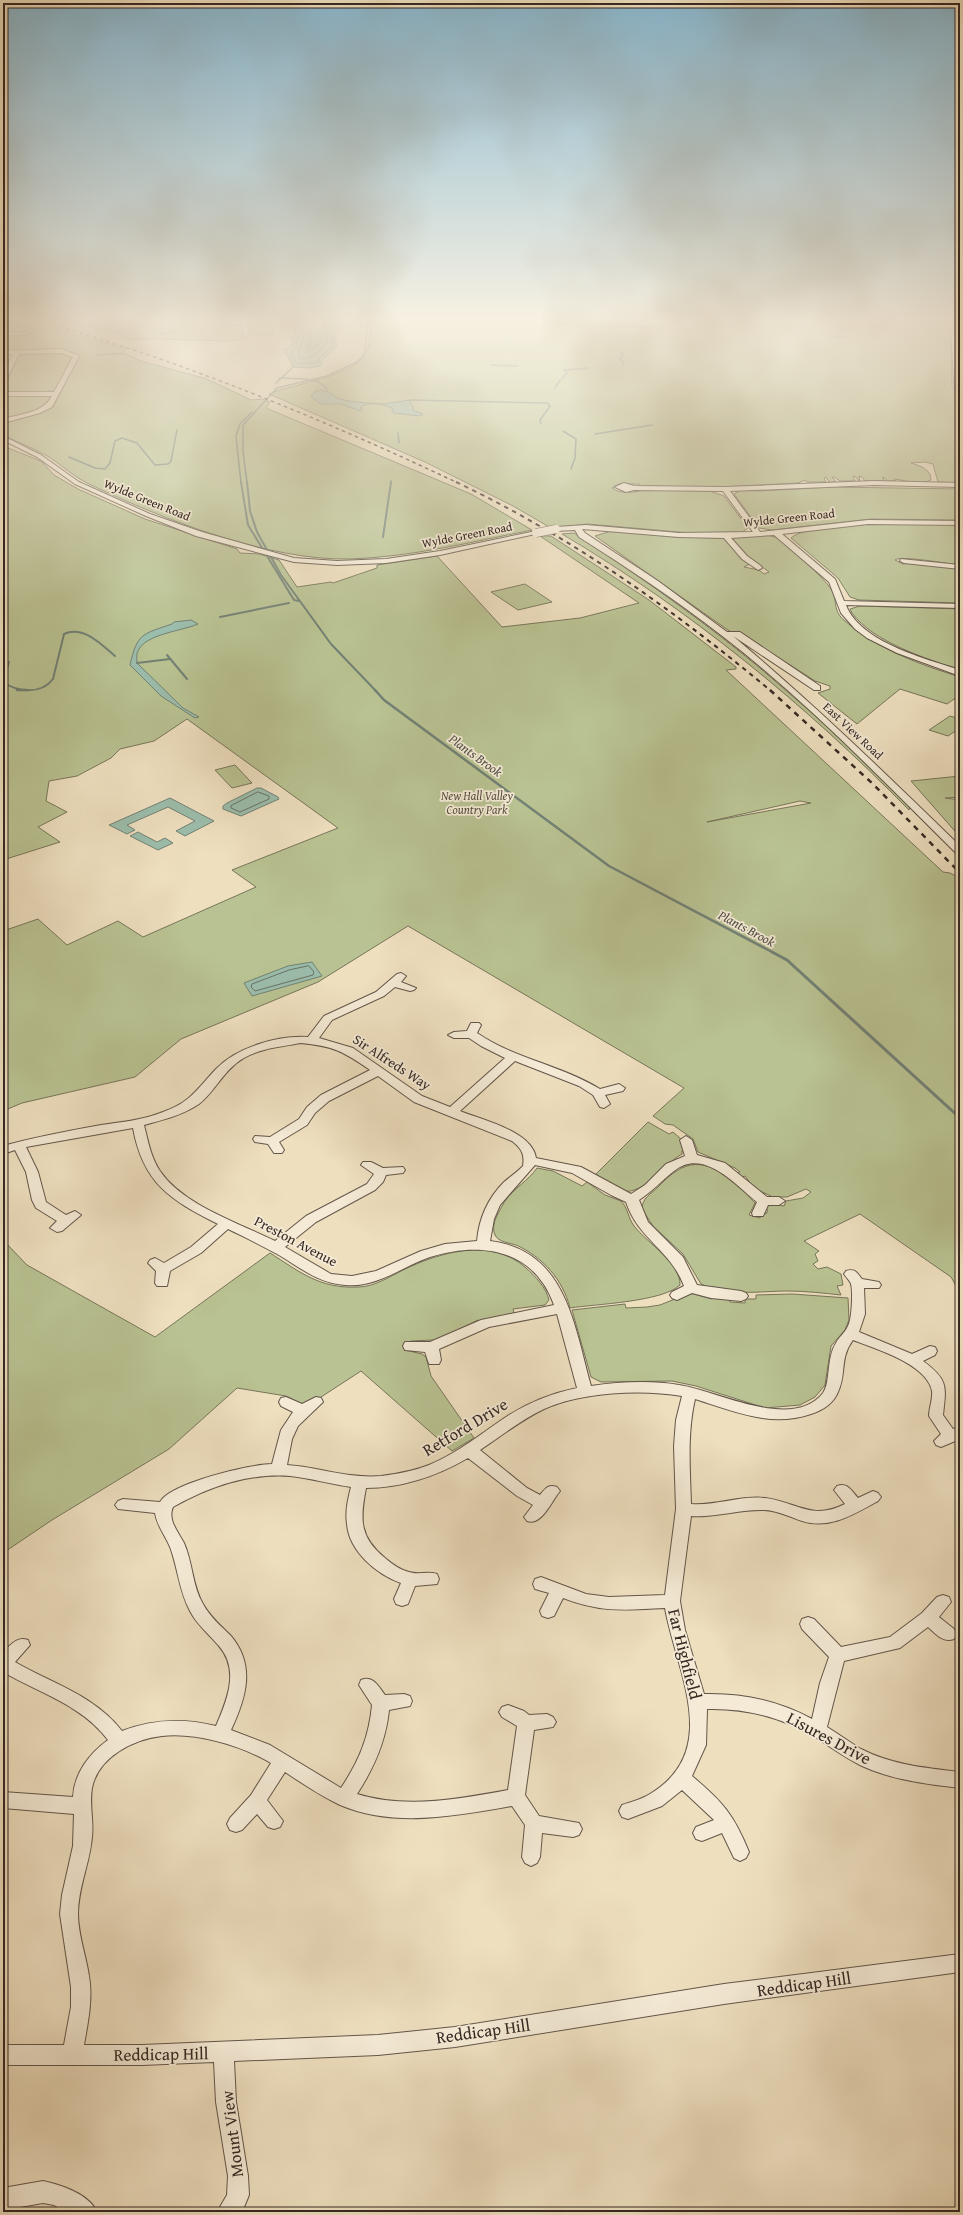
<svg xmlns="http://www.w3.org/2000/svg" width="963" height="2215" viewBox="0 0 963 2215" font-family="'Gentium Book Plus',serif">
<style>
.green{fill:#b9c292;stroke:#77755a;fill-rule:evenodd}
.water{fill:#9bbdab;stroke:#728175}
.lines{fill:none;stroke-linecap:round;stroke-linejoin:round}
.shore{stroke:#687267;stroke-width:1}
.stream-far3{stroke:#728175;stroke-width:1.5}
.stream-far2{stroke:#728175;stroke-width:2}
.stream-far1{stroke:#728175;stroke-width:2.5}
.stream{stroke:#728175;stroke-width:3}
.minor-casing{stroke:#63564a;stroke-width:2}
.minor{fill:#f4ead5;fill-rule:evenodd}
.rail-far2{stroke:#352823;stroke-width:1.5;stroke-dasharray:3.5 3.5;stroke-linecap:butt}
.rail-far1{stroke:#352823;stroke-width:2;stroke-dasharray:4.5 4.5;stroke-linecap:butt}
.rail{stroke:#352823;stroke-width:2.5;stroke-dasharray:5.5 5.5;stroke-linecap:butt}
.minor-bridge-casing{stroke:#63564a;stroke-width:9;stroke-linecap:butt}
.minor-bridge{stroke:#f4ead5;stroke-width:8}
.labels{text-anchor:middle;stroke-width:3.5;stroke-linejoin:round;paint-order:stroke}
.far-street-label{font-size:12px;fill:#352823;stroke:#f4ead5}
.far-park-label{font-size:12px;font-style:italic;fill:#564e3f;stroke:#f4ead5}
.far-water-label{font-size:13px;font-style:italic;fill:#4e4d45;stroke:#f4ead5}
.street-label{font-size:14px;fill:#352823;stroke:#f4ead5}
.near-street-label{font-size:17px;fill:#352823;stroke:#f4ead5}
</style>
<rect width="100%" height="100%" fill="#eedfbf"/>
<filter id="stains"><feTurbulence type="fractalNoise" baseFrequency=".005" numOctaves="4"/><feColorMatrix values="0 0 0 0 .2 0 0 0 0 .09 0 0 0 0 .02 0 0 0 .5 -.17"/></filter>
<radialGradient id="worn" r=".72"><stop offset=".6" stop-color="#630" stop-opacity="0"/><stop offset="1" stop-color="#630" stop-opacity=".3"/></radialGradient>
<!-- green -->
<g class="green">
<path d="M15 317 126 349 123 353 96 355 126 354 141 361 207 379 251 400 262 399 270 402 266 408 471 494 532 530C472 542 411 557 350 559 269 561 162 519 89 484 74 477 63 466 49 457 35 449 18 442 3 435V423L38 414 53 407 80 356C71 346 18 352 3 352V335H29L31 332 3 333V320L51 332 61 330Z"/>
<polygon points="60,317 167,317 164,328 156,330 155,332 164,332 154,339 131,340 117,334 73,322"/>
<polygon points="179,317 269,317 274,335 252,335 248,324 241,322 183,321 178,320"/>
<path d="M371 317H574L572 319 696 330 701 317H960V326L951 330 952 386 960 402V483L938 482 933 464 925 462 911 463C920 466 931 469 931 480 920 486 905 480 894 479L896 481H888L883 477 884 481H865L862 477 859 476 860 481H859L856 477 853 476 855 481H840L834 477H832L836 482H829L826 477 824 478 826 482H807L805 480 798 483 723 487 641 486 639 484H619L612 488C620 494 634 493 642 490L710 491 724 496 748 528 741 533H690L588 524 551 528 513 506 425 462 269 394C292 384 356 376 366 353 370 347 371 325 371 317Z"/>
<polygon points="179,323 229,323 241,326 243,339 229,341 156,339 166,332 177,331 171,327 173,324"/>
<polygon points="61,353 72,356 55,391 11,393 3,390 19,355"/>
<path d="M3 395H47L51 397C41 414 21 415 3 420Z"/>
<path d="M3 446 41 461 54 475 78 489 145 519 237 549 240 553 259 554 279 560 297 587 331 582 333 583 377 568V565L437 556 502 627 580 618 639 603 540 536H551L649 600 736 667V669L726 670 943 872 950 873 960 878V1293L951 1277 860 1214 804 1241 819 1251 815 1254 818 1261 813 1264 818 1269 827 1267 841 1274 843 1285 837 1286 841 1295C823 1293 805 1291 788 1291 760 1291 727 1297 701 1284L683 1254 653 1226 642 1209C642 1198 651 1194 658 1187 685 1158 705 1157 735 1184 742 1190 749 1196 755 1203L749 1215 760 1218 763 1212 766 1214 768 1210 765 1208 771 1204 784 1206 786 1201 803 1198 811 1192 806 1189 787 1197H770L771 1196 760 1191 757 1192 745 1176 742 1177 738 1173 740 1172 735 1168 698 1152 693 1139 673 1125 665 1124 653 1116 684 1088 408 926 318 982 181 1039 135 1077 22 1103 3 1111V931L38 919 67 945 118 921 143 937 256 887 232 870 338 828 187 719 154 741 120 749 111 758 77 776 49 781 46 801 67 812 38 827 60 842 3 860ZM800 801 811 803 707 822Z"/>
<polygon points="833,487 960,489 960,520 871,519 772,530 759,528 734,494 741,490 758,491"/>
<path d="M902 523 960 525V565C949 564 901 555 895 560L903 564 912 563 960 568V603L859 600 850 597 838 578 791 538C804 525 880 524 902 523Z"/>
<path d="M611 531 675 537 723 538 750 564 744 567 759 570 764 574 769 572 749 557 732 538C745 537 763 533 775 537 785 542 825 579 831 589 838 600 832 611 845 621 879 650 919 664 960 677V695L947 704 900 689 857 724 818 693 830 689V686L815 681 742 634 731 632 725 628 595 536Z"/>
<path d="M574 533C646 581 716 629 781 686 826 724 867 765 910 805L909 810C805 704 690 610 562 534Z"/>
<polygon points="525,584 552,602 518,610 491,592"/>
<path d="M860 606 960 609V662L957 664 960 665V670C927 659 873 642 852 613L850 609Z"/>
<polygon points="950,716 960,719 960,728 948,736 929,730"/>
<polygon points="235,765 252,783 232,788 215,770"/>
<polygon points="960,776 960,797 945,798 960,800 960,837 911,781"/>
<path d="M648 1122 669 1134 673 1132 681 1139 686 1152 682 1151V1154C663 1164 640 1201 617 1189 609 1185 603 1179 596 1174Z"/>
<path d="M537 1168 553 1171 582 1186 587 1182 605 1195 621 1201C628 1208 628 1218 634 1226 646 1242 681 1263 680 1285 662 1302 596 1304 570 1308 563 1280 543 1257 516 1245 510 1243 498 1242 495 1235 490 1224 500 1210 505 1201 514 1188 528 1181 537 1168Z"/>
<path d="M3 1240 27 1265 155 1337 270 1253C300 1272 320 1289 358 1287 374 1287 389 1277 403 1270 440 1252 492 1237 526 1268 535 1276 546 1287 549 1300L545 1305 513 1309 514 1313 480 1322 478 1320 434 1342 433 1340 411 1341 408 1349 405 1350 422 1354 426 1357 431 1376 474 1438 452 1451 361 1371 318 1399 302 1404 286 1396 237 1388 169 1449 52 1520 3 1553Z"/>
<polygon points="690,1293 712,1299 712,1296 729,1299 730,1302 745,1303 745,1299 756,1299 756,1295 792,1294 848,1298 849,1320 845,1330 831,1346 825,1385 815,1397 800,1405 765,1408 696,1386 672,1381 601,1382 591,1377 572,1310 625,1304 626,1308 647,1307 660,1305"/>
</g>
<!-- water -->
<g class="water">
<path d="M291 317H344L343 323 335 334 337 347 322 360 321 366 308 368 293 367C289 360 288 356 284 350L294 344 290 338 296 335Z"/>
<path d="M322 390 329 392 339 399 356 402 383 404 411 400 410 402 413 407V410L423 414 420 416 393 413V409C386 404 368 401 361 407L362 410 360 411 341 404H320L311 396 314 392Z"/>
<path d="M191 620 198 624C182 631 145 634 138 651 136 654 137 659 137 663L183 708 199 717 195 718 161 696 130 665C137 633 143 634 172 624L174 622Z"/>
<polygon points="257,788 261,788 278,797 279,799 241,816 223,809 223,806 227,803"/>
<polygon points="170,798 214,821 185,836 176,831 195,821 168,807 127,825 135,830 127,834 109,825"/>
<polygon points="138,832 157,842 165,838 173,843 158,850 130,836"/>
<polygon points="312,962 322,976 252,996 244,983 288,966"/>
</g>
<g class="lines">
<!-- shore -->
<g class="shore">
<polyline points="295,317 300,335 297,340 297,346 291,352 296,363 317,363 319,358 333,346 331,333 339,322 340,317"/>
<path d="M300 317 304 336 298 354 300 359C313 359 318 352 327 344L326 331 335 317"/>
<polyline points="306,317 311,334 308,349 310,351 321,342 321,330 329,317"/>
<polygon points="258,792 269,796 269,799 240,812 231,808 231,806"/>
<polygon points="309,966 314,972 313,975 255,991 251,987 252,984 289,970"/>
</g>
<!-- stream-far3 -->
<g class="stream-far3">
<polyline points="454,317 463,321 653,328"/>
<polyline points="476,329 478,332"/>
<polyline points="831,336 848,337"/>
<polyline points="621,351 623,355 620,359 624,362 622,366"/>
<polyline points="491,365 518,366"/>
<polyline points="279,378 308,379"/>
<polyline points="562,379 567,373 564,370 588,368"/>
<polyline points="312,380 319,382 327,389"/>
<polyline points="276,383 293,367"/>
<polyline points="555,388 560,380"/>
<polyline points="411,400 547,403 550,406 540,420 541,424"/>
<polyline points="563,431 576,439 575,458 571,469"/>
<polyline points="398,433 399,443"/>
<polyline points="595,434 652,425"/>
<polyline points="69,457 95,468 105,469 110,463 115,441 122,438 137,443 155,465 168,464 171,461 177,430"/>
<polyline points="241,483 236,436 240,424 252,412"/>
<polyline points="247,483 243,451 243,425 277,388 327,376 357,362 363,356 365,350 368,317"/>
<polyline points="391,483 391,481"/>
</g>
<!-- stream-far2 -->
<g class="stream-far2">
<polyline points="241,482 248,525 294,600 299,601"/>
<polyline points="247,482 250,511 257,532 281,575 331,644 376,691"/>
<polyline points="383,537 391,482"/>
<polyline points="220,617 289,603"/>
<polyline points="167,655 187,679"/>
<path d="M9 662 3 682C17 692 41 695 53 679L64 634C83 625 101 644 115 656"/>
<polyline points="137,663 170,659"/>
</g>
<!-- stream-far1 -->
<g class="stream-far1">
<polyline points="17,690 27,690"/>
<polyline points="375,690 384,700 609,866 774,953"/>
</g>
<!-- stream -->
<polyline class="stream" points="772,952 787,960 960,1118"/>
<defs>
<g id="minor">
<polygon points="171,320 239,321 247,325 249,335 244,336 242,327 238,325 169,323"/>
<polygon points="960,325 960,329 957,331 960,398 957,396 954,382 951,330"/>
<polygon points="162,329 174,331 160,332"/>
<polygon points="3,332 27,332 30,334 3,336"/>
<path d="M61 349 79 356 52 407 40 413 3 423V419C21 414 43 413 52 396H3V392H54L73 357 61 353 19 354 6 380 3 382V374L13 354 3 355V351Z"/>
<polygon points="3,436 41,455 79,482 150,514 202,532 294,558 337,561 386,559 440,551 536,531 540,533 440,555 386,563 337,565 294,562 196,536 146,516 75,484 37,457 3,440"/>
<path d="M874 481 960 483V487L874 485 730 491 760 532 868 520 960 521V525L868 524 782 534 835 579 844 601 960 604V608L846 605C860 642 926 659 960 670V676L897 653 867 638 855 629 841 613 829 582 774 535 731 538 747 556 761 566 762 568 758 570 742 559 724 538 679 537 582 529 585 533 658 581 727 632H740L820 686V690H814L733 636C813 703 886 774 960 846V855L957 854C881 779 806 700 721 635 676 600 628 568 579 537L575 530 556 531 552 529 556 527 586 525 679 533 753 532 723 491 634 490 626 492 615 487 624 483 634 486 725 487Z"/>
<polygon points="901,559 960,565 960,569 904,563 900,561"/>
<path d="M401 973 406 976 401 982 416 988 414 990 410 991 395 987 384 996 332 1020 319 1038 353 1048 422 1096 450 1107 505 1058 481 1046 469 1038H454L448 1035 454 1032 467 1031 471 1023H479L481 1025 477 1033C515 1059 561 1065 600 1089L619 1084 625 1088 623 1091 605 1095 610 1104 604 1108 600 1107 593 1095 579 1086 515 1061 460 1111C482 1120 532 1131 536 1158L581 1167 631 1194 645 1185 666 1164 685 1156 680 1140 686 1136 692 1140 697 1155 725 1163 767 1197H779L785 1201 779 1205H768L763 1216H753L752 1213 757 1202C735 1184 703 1147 674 1171 661 1181 653 1191 639 1200L648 1222 683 1257 697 1285 741 1291 746 1293 748 1296 746 1299 741 1301 711 1298 692 1293 677 1300 672 1298 670 1295 672 1292 684 1286C670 1249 638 1239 626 1202L611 1195 572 1173 535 1165 500 1205 494 1219 490 1241C566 1250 574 1325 591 1386 619 1382 650 1380 679 1385 716 1390 792 1432 823 1393 831 1382 826 1359 836 1343 839 1337 845 1333 848 1326 852 1319 853 1292 851 1284 850 1281 846 1277 844 1274L846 1271C855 1268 857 1273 862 1279L879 1282 881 1285 879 1288H864L865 1314 859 1332 912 1354 930 1346 935 1347 937 1351 935 1355 923 1361C949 1380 946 1387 943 1415L953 1429 960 1427V1439L941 1447 936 1445 934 1441 941 1434 929 1416C929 1408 933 1399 932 1391 927 1364 876 1349 853 1340 839 1359 847 1373 838 1392 833 1404 823 1410 811 1414 770 1428 734 1411 695 1399 687 1434 690 1468 691 1504 716 1506 741 1495 765 1498 797 1502 811 1521 845 1504L834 1490 837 1486C847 1482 851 1490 858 1498L873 1491 878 1493 881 1497 878 1501C854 1514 830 1530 802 1521 790 1517 776 1510 764 1510 739 1509 715 1518 691 1516L680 1601 685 1630 704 1694C742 1693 779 1701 812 1719L820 1683 829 1657 802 1629 800 1624 802 1619 808 1617 814 1619 841 1647 890 1637 922 1613 937 1597 943 1595 949 1597 951 1602 939 1617 954 1629 956 1634 954 1639C943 1643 936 1634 928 1627L900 1648 844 1661 827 1727C839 1734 849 1742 861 1749 892 1765 926 1768 960 1772V1788C926 1784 893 1780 862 1766 845 1758 831 1747 815 1737 781 1717 746 1708 707 1709L706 1745 692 1776C723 1802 734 1815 749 1852L746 1858 740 1861 734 1858 722 1833 702 1841 696 1839 693 1833 696 1827 714 1820 682 1790 662 1806 628 1819 622 1817 619 1811 622 1805C631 1802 642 1799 650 1794 723 1750 676 1671 665 1608 625 1610 602 1613 563 1598L554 1616 548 1618 542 1616 540 1611 549 1593 535 1589 533 1584 535 1579 541 1577 586 1594 609 1597 665 1595 676 1509 674 1446 676 1420 682 1396C641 1389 582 1392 544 1409 521 1420 501 1436 480 1450L527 1488 540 1495C546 1488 548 1484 557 1487L560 1491 557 1495C550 1505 540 1526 527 1521L524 1517 533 1505 517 1496 468 1458C437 1476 402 1488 366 1488 360 1519 359 1537 385 1558 392 1564 400 1570 409 1572 418 1575 427 1571 437 1574L439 1579 437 1584 415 1586 408 1604 402 1606 396 1604 394 1599 401 1583C376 1574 349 1551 347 1524 345 1511 348 1499 351 1487 330 1484 310 1478 290 1476 247 1473 209 1487 173 1507 167 1520 179 1533 184 1543 193 1563 192 1586 203 1604 210 1617 221 1626 231 1636 256 1666 246 1698 231 1730L270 1745 341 1788C359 1761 369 1737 372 1705L359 1685 361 1680C373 1675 378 1686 385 1695L404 1694 410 1696 412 1701 410 1706 389 1710C386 1741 374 1768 357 1794 406 1809 459 1799 508 1790L517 1726 502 1717 499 1712 502 1707 508 1705 524 1711 529 1715 547 1714 553 1717 556 1722 553 1727 534 1730 525 1795 539 1816 579 1823 582 1829 579 1835 573 1837 542 1833 540 1857 537 1863 531 1866 525 1863 522 1857 525 1825 512 1806C456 1816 394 1828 340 1805 321 1796 303 1784 285 1772L267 1800 283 1821 280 1827 274 1829 268 1827 257 1814 242 1830 236 1832 230 1830 227 1824 230 1818 251 1795 271 1763C242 1746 196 1732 162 1736 134 1739 98 1757 92 1788 89 1804 94 1821 92 1837 90 1863 78 1887 78 1914 78 1935 86 1955 89 1976 93 1999 88 2022 84 2045H142L378 2035 455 2027 724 1984 960 1954V1972L724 2004 455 2047 378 2055 234 2061 236 2102 248 2176 249 2195 242 2212H217L227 2195 228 2176 216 2102 214 2062 142 2065H3V2045H64L71 2007V1987L60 1914 62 1895 73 1846 74 1814 3 1808V1792L73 1797C74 1773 90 1753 108 1740 82 1705 39 1693 3 1672V1652C11 1645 17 1636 28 1640L30 1645 15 1662C53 1684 94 1695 122 1731 153 1719 184 1718 216 1726 227 1700 240 1670 219 1646 209 1634 197 1625 190 1611 179 1591 178 1568 170 1547 165 1535 157 1526 155 1513L118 1509 115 1505 118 1501 123 1499 160 1502C170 1483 251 1464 272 1464L281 1430 293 1412 281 1406 279 1402 281 1398 286 1397 302 1404 316 1397 321 1398 323 1402 298 1426 292 1439 287 1465C319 1467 349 1479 381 1476 397 1474 414 1471 429 1465 458 1453 483 1432 509 1415 530 1402 553 1393 577 1388L557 1314 489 1327 439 1349 441 1360 439 1364H429L425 1352 405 1350 403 1346 405 1342H430L481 1320 554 1305C534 1249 481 1241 430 1257 401 1267 377 1288 345 1285 317 1283 300 1267 277 1254 261 1245 244 1237 228 1229L201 1253 170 1271 167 1286H157L155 1283 156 1271 148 1263 150 1260 155 1258 164 1263 191 1247 218 1224C170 1200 143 1183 133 1128L26 1147 38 1172 46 1202 66 1215 75 1211 81 1215 62 1231 57 1232 50 1228 57 1221 36 1208 32 1200 26 1172 15 1150 3 1154V1146C35 1137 68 1131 101 1125 122 1122 143 1120 163 1112 191 1102 197 1089 216 1069 237 1047 279 1035 308 1037L324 1016 376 992 397 974ZM300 1043C333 1046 343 1051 370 1070L321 1095 307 1107 299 1119 270 1137 255 1136 253 1139 255 1142 268 1144 274 1153H282L284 1150 279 1142 307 1125 315 1113 329 1101 378 1076 414 1102 512 1141C521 1148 525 1154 523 1166 517 1172 510 1177 504 1182 488 1198 479 1218 477 1241L445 1244 421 1251 376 1271 352 1276 331 1274 285 1247 316 1222 375 1190 383 1182 386 1175 403 1173 405 1170 403 1167 383 1168 371 1162H363L361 1165 374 1174 367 1184 306 1216 275 1241C239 1223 183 1205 160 1171 151 1158 148 1141 144 1125 163 1120 183 1115 199 1104 215 1092 223 1070 244 1058 261 1048 281 1047 300 1043Z"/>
<path d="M43 2181C61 2185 89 2194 97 2212H66L54 2205 43 2203 3 2210V2188Z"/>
</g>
</defs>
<!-- minor casing -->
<use href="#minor" class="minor-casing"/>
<!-- minor -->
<use href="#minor" class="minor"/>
<!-- rail-far2 -->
<path class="rail-far2" d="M26 317C175 358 318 417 458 483"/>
<!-- rail-far1 -->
<path class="rail-far1" d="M456 482C570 536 674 610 771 691"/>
<!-- rail -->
<polyline class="rail" points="770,690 873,784 960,873"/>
<defs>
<polyline id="minor-bridge" points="536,533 556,529"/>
</defs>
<!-- minor-bridge casing -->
<use href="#minor-bridge" class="minor-bridge-casing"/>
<!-- minor-bridge -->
<use href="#minor-bridge" class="minor-bridge"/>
</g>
<!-- sky -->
<linearGradient id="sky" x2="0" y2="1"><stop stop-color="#89b8d0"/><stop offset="0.51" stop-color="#f7f1e2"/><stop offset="1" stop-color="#f7f1e2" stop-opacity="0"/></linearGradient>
<rect width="963" height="627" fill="url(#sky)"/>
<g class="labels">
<!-- far-street labels -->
<g class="far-street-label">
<text transform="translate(147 500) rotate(22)" y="4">Wylde Green Road</text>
<text transform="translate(789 518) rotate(-6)" y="4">Wylde Green Road</text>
<text transform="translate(467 535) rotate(-11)" y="4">Wylde Green Road</text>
<text transform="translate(853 731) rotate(43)" y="4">East View Road</text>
</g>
<!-- far-park labels -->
<g class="far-park-label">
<text x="477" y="800">New Hall Valley<tspan x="477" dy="14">Country Park</tspan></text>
</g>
<!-- far-water labels -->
<g class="far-water-label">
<text transform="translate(476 755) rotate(36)" y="5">Plants Brook</text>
<text transform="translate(747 928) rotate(28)" y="5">Plants Brook</text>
</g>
<!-- street labels -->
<g class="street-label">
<text transform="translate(392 1062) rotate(33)" y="5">Sir Alfreds Way</text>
<text transform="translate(296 1241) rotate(28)" y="5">Preston Avenue</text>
</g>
<!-- near-street labels -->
<g class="near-street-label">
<text transform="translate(465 1427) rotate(-31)" y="6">Retford Drive</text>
<text transform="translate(685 1654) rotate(76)" y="6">Far Highfield</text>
<text transform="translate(829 1738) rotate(28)" y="6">Lisures Drive</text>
<text transform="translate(804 1984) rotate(-8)" y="6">Reddicap Hill</text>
<text transform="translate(483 2031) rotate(-8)" y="6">Reddicap Hill</text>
<text transform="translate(161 2054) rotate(-1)" y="6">Reddicap Hill</text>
<text transform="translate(232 2134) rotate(-97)" y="6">Mount View</text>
</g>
</g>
<!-- margin -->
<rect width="963" height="2215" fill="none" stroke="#eedfbf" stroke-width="16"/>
<rect x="4" y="4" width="955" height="2207" fill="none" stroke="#352823" stroke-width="2"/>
<rect x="8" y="8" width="947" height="2199" fill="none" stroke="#352823"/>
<rect width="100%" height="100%" filter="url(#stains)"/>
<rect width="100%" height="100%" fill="url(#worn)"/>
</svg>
